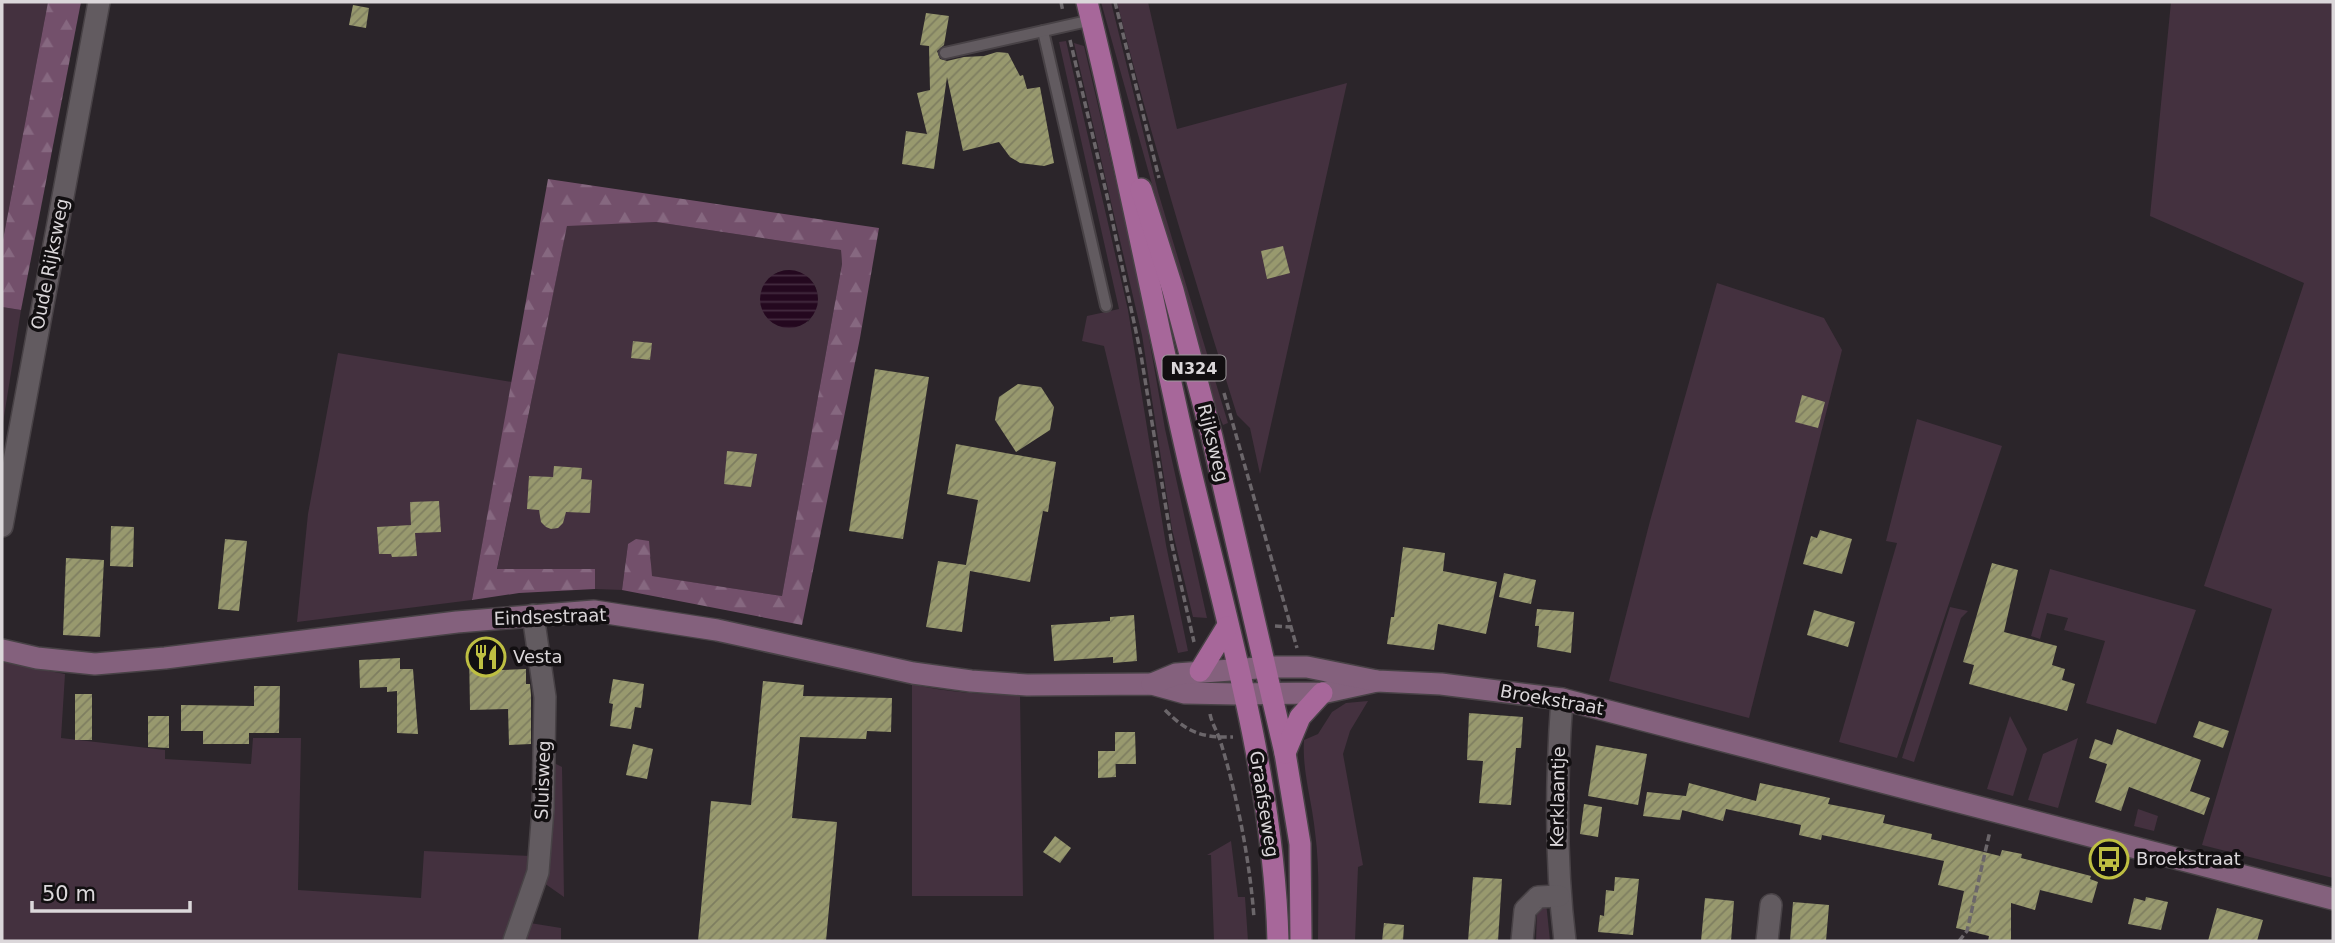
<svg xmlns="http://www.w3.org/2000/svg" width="2335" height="943" viewBox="0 0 2335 943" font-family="'DejaVu Sans',sans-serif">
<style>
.green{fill:#44313f;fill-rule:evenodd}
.forest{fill:url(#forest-firs)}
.water{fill:url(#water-rules)}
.building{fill:url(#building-hatch)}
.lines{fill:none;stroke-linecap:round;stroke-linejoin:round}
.lane-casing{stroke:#484246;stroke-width:14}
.street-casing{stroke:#484246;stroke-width:24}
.secondary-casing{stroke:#484246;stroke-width:24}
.primary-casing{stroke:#484246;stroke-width:24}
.path{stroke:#6b666a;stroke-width:3.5;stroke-dasharray:7 3.5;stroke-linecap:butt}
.lane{stroke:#625b60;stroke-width:10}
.street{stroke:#625b60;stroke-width:21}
.secondary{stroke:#84617d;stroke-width:21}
.primary{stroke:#a7679a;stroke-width:21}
.labels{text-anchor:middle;stroke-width:7;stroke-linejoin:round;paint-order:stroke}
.shield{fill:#120f11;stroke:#9f9b9e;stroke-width:2}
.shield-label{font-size:16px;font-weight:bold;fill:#dbd7da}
.street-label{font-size:18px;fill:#dbd7da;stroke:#120f11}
.poi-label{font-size:18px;fill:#dbd7da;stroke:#120f11;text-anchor:start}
</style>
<defs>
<pattern id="forest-firs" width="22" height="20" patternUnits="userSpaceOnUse" patternTransform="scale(1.75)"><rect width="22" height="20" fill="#73506b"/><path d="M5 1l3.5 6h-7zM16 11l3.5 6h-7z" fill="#866880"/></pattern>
<pattern id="water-rules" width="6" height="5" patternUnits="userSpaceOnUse" patternTransform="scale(1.75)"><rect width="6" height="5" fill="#24081f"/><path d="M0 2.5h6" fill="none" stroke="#432b3f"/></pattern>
<pattern id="building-hatch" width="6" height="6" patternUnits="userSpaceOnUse" patternTransform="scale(1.75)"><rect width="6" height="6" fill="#98996e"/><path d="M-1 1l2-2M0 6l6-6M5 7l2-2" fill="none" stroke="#7e7e60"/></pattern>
</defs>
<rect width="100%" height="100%" fill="#2b252a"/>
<!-- green -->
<g class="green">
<polygon points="2,2 48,2 2,245"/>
<polygon points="1101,2 1111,2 1158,192 1228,423 1223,425 1211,395"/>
<path d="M1117 2H1148L1177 129 1347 83 1260 474 1250 428 1237 415C1194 278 1152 141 1117 2Z"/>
<polygon points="2171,2 2333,2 2333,878 2202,845 2272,609 2204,586 2304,283 2150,216"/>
<polygon points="1066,41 1128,310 1166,545 1188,651 1178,653 1104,346 1082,341 1087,316 1119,309 1059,42"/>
<polygon points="1074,43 1084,46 1138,276 1165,429 1207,618 1193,617 1172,529 1142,335"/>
<path d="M656 222 841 250 842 264 782 596 651 576V557L628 544 622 590 595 589V569L497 570 567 225ZM786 270C817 272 827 298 808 322L774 274Z"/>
<polygon points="1717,283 1824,318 1842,350 1749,718 1609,681 1650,521"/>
<polygon points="2,307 21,310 2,429"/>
<polygon points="338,353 512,382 472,600 297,622 308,514"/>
<polygon points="1917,419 2002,446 1897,758 1839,742 1897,543 1886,541"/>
<polygon points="2050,569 2196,610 2156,724 2086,703 2105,641 2064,630 2068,618 2047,613 2040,639 2031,636"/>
<polygon points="1950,607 1968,611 1961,618 1914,762 1902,758"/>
<polygon points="2,662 65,674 61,738 165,750 165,759 251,764 253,738 301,738 298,890 421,898 424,851 531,856 530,870 505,941 2,941"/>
<path d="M912 684C948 693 983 694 1020 695L1023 896H912Z"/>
<path d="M1368 701 1350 731 1343 754 1363 865 1358 867 1355 941H1318C1318 905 1320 868 1315 832 1312 800 1302 772 1304 740L1318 734 1332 712 1346 703Z"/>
<polygon points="2010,716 2027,749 2013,796 1987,789"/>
<polygon points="2078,738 2058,808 2028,800 2043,754"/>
<polygon points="554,763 562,767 564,897 544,883 547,873"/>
<polygon points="2138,809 2158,816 2154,831 2134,826"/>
<polygon points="1231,841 1238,897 1245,897 1248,941 1214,941 1211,855 1207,855"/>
<polygon points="1546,902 1550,941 1536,941 1537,910"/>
<polygon points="530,923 561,928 561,941 523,941"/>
</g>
<!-- forest -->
<g class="forest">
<polygon points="48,2 81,2 21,310 2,307 2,245"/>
<polygon points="548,179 879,228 860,338 802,625 622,590 628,544 636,539 649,541 652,576 782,596 842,264 841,250 656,222 567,226 497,569 595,569 595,589 519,593 472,600"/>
</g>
<!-- water -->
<circle class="water" cx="789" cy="299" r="29"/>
<!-- building -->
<g class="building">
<polygon points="353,5 369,8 366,28 349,25"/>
<polygon points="926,13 949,16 944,45 937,51 940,59 947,61 964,57 984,56 997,52 1008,53 1020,76 1023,75 1027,89 1040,87 1054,163 1044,166 1020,163 1010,157 999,142 963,151 947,77 934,169 902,164 906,131 927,134 917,93 930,90 929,46 920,45"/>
<polygon points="1283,246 1290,273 1267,279 1261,251"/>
<polygon points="633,341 652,343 650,360 631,358"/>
<polygon points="875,369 929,377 903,539 849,531"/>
<polygon points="1018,384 1041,387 1054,407 1050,430 1016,452 995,420 999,397"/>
<polygon points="1802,395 1825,402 1818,428 1795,422"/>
<polygon points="956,444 1056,462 1048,512 1043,511 1030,582 970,571 962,632 926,627 938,561 966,565 978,500 947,494"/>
<polygon points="727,451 757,454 751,487 724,484"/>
<polygon points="554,466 582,468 581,479 592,480 590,513 566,512 563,523 558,528 551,529 546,527 541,522 539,510 527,509 529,476 553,477"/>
<polygon points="439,501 441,532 415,533 417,556 392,557 391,554 379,554 377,527 411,525 410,502"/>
<polygon points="111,526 134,527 133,567 110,566"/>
<polygon points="1820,530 1852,539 1842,574 1803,564 1811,536 1817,538"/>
<polygon points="225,539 247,541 239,611 218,609"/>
<polygon points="1403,547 1445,553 1443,571 1497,582 1486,634 1438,624 1434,650 1387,644 1391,617 1394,617"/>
<polygon points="66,558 104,560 100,637 63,635"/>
<polygon points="1992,563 2018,570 2004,632 2057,646 2052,665 2065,669 2062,680 2075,684 2067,711 1969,684 1974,665 1963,662"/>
<polygon points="1504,573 1536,580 1531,604 1499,597"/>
<polygon points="1537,609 1574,612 1571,653 1537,647 1539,626 1535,626"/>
<polygon points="1814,610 1855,622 1848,647 1807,635"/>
<polygon points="1134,615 1137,661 1113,663 1113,657 1054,661 1051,625 1110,621 1110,617"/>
<polygon points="502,649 502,670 526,669 526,684 530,684 531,695 531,744 509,745 508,709 470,710 469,650"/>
<polygon points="400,658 400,669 413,669 418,734 397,733 397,691 387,692 387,687 360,688 359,660"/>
<polygon points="613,679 644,684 641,708 635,707 631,729 610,726 613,704 609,703"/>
<polygon points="763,681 804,685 803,696 892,698 891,732 867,731 866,739 800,737 792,818 837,822 826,941 698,941 711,801 751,805"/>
<polygon points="254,686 280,686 279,733 249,733 249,744 203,744 203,731 181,731 181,705 254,706"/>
<rect x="75" y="694" width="17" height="46"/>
<polygon points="1469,713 1523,717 1521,748 1516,748 1511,805 1479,803 1483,761 1467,760"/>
<polygon points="148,716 169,716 169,748 148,747"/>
<polygon points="2199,721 2229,731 2223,748 2193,737"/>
<polygon points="2117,729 2201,760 2190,791 2210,798 2204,815 2129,787 2121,811 2095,802 2107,764 2089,758 2095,739 2112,745"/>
<polygon points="1115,732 1135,732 1136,764 1115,764"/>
<polygon points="633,744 653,749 647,779 626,775"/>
<polygon points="1596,745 1647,754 1638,805 1588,796"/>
<polygon points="1098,751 1115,751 1116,777 1098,778"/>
<polygon points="1689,783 1756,801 1760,783 1830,798 1828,804 1885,815 1883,823 1932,834 1931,839 2000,856 2002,850 2022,854 2021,858 2091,876 2090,879 2098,882 2092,903 2040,890 2035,910 2011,903 2011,941 1988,941 1989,936 1956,928 1964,891 1938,885 1944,861 1822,835 1821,840 1799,835 1801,825 1726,809 1723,821 1682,810 1685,798 1680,820 1643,816 1647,792 1686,796"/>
<polygon points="1584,804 1602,807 1598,837 1580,834"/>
<polygon points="1055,836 1071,848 1060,863 1043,852"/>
<polygon points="1473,877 1502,879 1498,941 1468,941"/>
<polygon points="1615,877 1639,879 1633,935 1598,932 1600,915 1604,916 1606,890 1614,891"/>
<polygon points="2146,897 2168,902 2161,930 2128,924 2134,898 2145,901"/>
<polygon points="1705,898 1734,901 1731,941 1701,941"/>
<polygon points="1793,902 1829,905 1826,941 1790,941"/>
<polygon points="2217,908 2263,920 2257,941 2208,941"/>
<polygon points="1384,923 1404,925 1403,941 1382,941"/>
</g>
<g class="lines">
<defs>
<g id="lane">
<polyline points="1043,31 1106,306"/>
<polyline points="945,53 1092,20"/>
</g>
<g id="street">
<polyline points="2,526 99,2"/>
<path d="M1562 699C1556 780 1555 860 1565 941"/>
<polyline points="514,941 538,872 543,809 545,697 533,615"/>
<polyline points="1522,941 1525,910 1538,897 1559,896"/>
<polyline points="1767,941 1771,905"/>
</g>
<g id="secondary">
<polyline points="2,650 37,658 95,664 165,658 457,622 594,611 717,630 913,673 971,681 1027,685 1152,684 1185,693 1237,694 1322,693 1377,681"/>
<polyline points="1152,684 1176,674 1272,667 1307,667 1377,681 1441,684 1562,699 2333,899"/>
</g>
<g id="primary">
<path d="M1087 2C1125 156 1154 313 1190 468 1227 623 1274 781 1278 941"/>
<polyline points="1141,189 1173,290 1212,437 1285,753 1300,844 1301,941"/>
<polyline points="1200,671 1227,627"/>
<polyline points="1285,753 1300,717 1322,693"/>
</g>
</defs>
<!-- lane casing -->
<use href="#lane" class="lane-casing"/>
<!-- street casing -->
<use href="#street" class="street-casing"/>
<!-- secondary casing -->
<use href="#secondary" class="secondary-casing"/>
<!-- primary casing -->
<use href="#primary" class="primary-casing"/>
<!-- path -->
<g class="path">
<polyline points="1061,2 1063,12"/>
<polyline points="1115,2 1159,178"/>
<polyline points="1070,40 1107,196 1141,355 1172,545 1194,642"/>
<polyline points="1224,393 1297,648"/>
<polyline points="1275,626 1291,627"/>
<path d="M1165 710C1187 732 1201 738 1233 737"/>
<path d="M1210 714C1212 724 1217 731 1220 740 1237 794 1250 862 1254 918"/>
<polyline points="1959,941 1967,931 1990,831"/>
</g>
<!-- lane -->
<use href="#lane" class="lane"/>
<!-- street -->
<use href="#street" class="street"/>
<!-- secondary -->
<use href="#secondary" class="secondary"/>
<!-- primary -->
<use href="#primary" class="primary"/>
</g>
<!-- icons -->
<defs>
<symbol id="restaurant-ring" viewBox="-11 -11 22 22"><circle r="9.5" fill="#120f11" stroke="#bebf42" stroke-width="1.5"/><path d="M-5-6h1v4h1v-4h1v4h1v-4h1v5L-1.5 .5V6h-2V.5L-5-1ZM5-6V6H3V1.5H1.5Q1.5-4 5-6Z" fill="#bebf42"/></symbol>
<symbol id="bus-ring" viewBox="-11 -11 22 22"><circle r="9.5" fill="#120f11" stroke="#bebf42" stroke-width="1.5"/><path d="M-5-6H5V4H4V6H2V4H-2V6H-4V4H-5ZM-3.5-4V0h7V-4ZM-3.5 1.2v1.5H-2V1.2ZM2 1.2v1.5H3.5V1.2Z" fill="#bebf42"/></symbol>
</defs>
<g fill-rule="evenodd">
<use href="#restaurant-ring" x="464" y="635" width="44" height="44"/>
<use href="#bus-ring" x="2087" y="837" width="44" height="44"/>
</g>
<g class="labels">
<!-- shield labels -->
<rect class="shield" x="1162.5" y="355.5" width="63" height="25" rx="5"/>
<g class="shield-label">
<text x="1194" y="374">N324</text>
</g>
<!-- street labels -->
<g class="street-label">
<text transform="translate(50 264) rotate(-79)" y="6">Oude Rijksweg</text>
<text transform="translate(1213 443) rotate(76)" y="6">Rijksweg</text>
<text transform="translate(550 617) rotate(-2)" y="6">Eindsestraat</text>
<text transform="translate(1552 700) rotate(10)" y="6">Broekstraat</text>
<text transform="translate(543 780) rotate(-88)" y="6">Sluisweg</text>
<text transform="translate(1558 797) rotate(-89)" y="6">Kerklaantje</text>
<text transform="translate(1264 804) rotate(81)" y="6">Graafseweg</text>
</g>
<!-- poi labels -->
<g class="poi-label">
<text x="513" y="663">Vesta</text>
<text x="2136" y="865">Broekstraat</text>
</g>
</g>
<!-- border -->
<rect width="2335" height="943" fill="none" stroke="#dbd7da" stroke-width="7"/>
<!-- scale -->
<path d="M32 901v10h158v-10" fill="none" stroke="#dbd7da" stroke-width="3.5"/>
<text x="42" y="901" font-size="21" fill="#dbd7da" stroke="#120f11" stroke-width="5" paint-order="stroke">50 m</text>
</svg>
